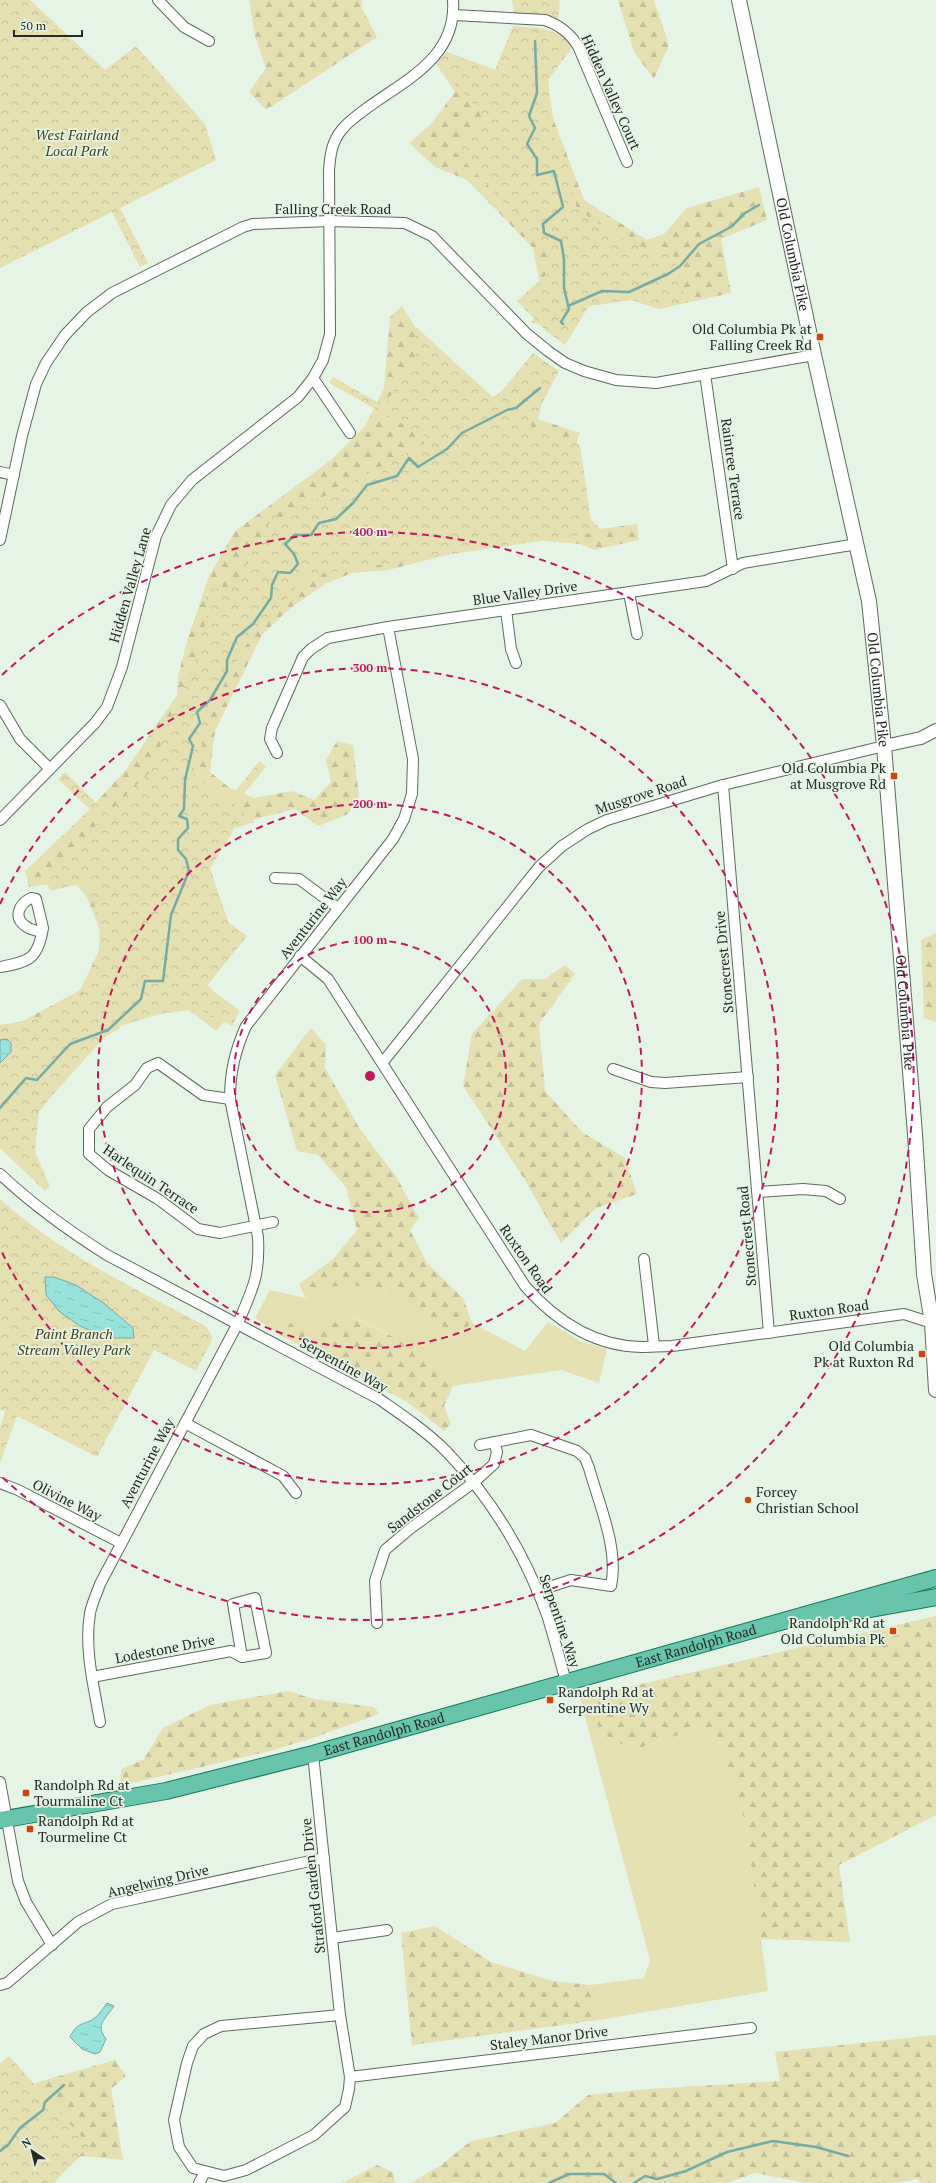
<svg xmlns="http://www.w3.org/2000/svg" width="936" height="2183" viewBox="0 0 936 2183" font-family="'PT Serif',serif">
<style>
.grass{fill:#e5e0b2}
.forest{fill:url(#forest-firs)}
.park{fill:url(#park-crowns)}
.water{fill:url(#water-ripples);stroke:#75aba4}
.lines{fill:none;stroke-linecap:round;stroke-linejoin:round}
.stream{stroke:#75aba4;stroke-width:2.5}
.minor-casing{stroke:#5d695d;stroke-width:12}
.tertiary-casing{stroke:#5d695d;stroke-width:14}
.secondary-casing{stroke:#5d695d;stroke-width:16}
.primary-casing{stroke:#107659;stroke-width:18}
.minor{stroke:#fff;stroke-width:10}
.tertiary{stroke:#fff;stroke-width:12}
.secondary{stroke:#fff;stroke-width:14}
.primary{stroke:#68c5ac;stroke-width:16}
.ring{fill:none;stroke:#c2185b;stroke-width:2;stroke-dasharray:7 5}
.poi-dot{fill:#cc460e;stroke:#e6f4e6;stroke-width:1.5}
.labels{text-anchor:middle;stroke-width:3.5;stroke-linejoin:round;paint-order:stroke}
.street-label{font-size:14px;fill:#252a25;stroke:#e6f4e6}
.park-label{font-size:14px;font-style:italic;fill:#443e12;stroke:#e6f4e6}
.poi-label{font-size:14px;fill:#252a25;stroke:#e6f4e6;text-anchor:end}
.centre{fill:#c2185b;stroke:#e6f4e6;stroke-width:2}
.ring-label{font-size:12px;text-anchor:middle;font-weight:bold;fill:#c2185b;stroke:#e6f4e6;stroke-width:3.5;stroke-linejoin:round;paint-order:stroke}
</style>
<defs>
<pattern id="forest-firs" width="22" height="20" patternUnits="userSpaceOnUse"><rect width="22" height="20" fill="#e5e0b2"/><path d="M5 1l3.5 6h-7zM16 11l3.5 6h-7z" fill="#c4c099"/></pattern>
<pattern id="park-crowns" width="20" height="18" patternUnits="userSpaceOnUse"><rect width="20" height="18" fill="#e5e0b2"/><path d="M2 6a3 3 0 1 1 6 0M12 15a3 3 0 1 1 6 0" fill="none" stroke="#c4c099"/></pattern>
<pattern id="water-ripples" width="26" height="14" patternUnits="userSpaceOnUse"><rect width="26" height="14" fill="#97e2da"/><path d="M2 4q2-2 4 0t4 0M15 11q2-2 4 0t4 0" fill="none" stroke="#82c2bb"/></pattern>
</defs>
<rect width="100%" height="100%" fill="#e6f4e6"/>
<!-- grass -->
<g class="grass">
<polygon points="350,1285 385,1289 443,1327 452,1337 472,1323 525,1351 548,1322 582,1342 607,1349 599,1383 561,1370 453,1386 429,1354 353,1317 310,1330 278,1319 280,1335 255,1318 270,1290 306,1298 326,1287"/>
<polygon points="589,1696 600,1733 633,1750 694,1730 717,1735 746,1825 768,1991 599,2020 590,1985 644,1978 650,1960 580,1698"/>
</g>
<!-- forest -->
<g class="forest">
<polygon points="249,0 362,0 361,6 377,37 266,110 249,92 266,68 255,36"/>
<polygon points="618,0 654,0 669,45 654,79 634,52"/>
<polygon points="447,52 495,70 546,67 553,118 584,200 647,240 664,234 687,208 759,187 767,220 721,239 731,293 659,309 632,300 589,306 555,328 530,322 545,311 533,248 467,180 435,167 409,143 431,124 455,92 436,64"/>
<polygon points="402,306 453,388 486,400 536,375 549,378 538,419 580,433 567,467 570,497 600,529 637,524 639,540 594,550 580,544 514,538 388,570 352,573 325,584 289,609 262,635 215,731 210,772 230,788 254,798 292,791 314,800 331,782 326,760 337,741 353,745 359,796 348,814 318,826 295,809 236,824 210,868 230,927 204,981 232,1013 216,1031 189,1010 133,1018 93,1043 25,1130 0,1133 0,1030 10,1028 80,990 104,941 87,897 73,881 29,887 25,871 83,816 125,771 177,695 178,676 188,638 209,576 235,531 331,460 365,426 384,388 390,317"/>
<polygon points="936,933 936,1022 924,1018 921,940"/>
<polygon points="565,965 575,974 539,1024 545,1091 582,1132 625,1158 637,1194 596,1208 561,1243 525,1180 463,1086 472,1034 522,979 545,979"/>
<polygon points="311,1028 326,1045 325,1068 360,1129 397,1178 419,1218 410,1230 427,1263 463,1298 472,1323 452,1337 443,1327 385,1289 350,1285 326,1287 306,1298 299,1284 333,1259 357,1230 346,1187 318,1155 297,1151 275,1075"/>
<polygon points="352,1317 429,1354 453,1386 444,1406 451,1424 444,1431 407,1402 280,1335 278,1319 310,1330"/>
<polygon points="936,1616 936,1815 839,1865 850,1942 761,1939 746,1825 717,1735 694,1730 633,1750 600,1733 589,1696"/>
<polygon points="288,1691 314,1699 374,1707 379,1714 313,1738 270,1751 119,1786 122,1769 144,1759 163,1728 210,1705"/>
<polygon points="435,1926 491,1962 553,1981 590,1985 599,2020 412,2045 401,1933"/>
<polygon points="936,2035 936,2183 920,2183 918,2179 894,2183 806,2183 755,2173 727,2183 411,2183 441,2165 471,2141 555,2123 588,2095 649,2089 780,2081 775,2052"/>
<polygon points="115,2060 126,2076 111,2089 123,2160 81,2156 59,2176 55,2183 0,2183 0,2088 35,2083"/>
<polygon points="377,2165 393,2172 395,2183 342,2183"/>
</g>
<!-- park -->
<g class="park">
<polygon points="0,0 30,0 105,70 136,46 205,124 216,160 120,208 148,263 140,267 112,212 0,268"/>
<polygon points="512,0 560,0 558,21 514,15"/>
<path d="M513 26C535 28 560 26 572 48L549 79 547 125 566 160 577 209 626 241 663 254 672 250 686 302 659 309 629 299 589 306 565 345 546 331 517 301 553 268 552 252 455 152 488 120 436 64 447 52 495 70Z"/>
<polygon points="416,327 495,399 533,353 559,371 530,426 580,445 593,533 306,576 248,642 216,699 193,775 227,801 260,761 266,767 234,806 255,822 232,829 233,832 209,870 228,922 247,936 207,986 240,1011 232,1026 191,1005 120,1026 119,1029 105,1037 39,1110 35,1152 50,1186 45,1191 0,1148 0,1025 49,1017 85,992 99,949 100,926 88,882 50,891 47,882 37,885 101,820 58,779 65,772 107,814 152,770 169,721 192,671 208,613 204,590 234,586 274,514 279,520 431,440 329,383 333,377 384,406 415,356"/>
<path d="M0 1199C61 1254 134 1288 206 1326L213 1338 196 1371 154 1350 97 1457 17 1416 0 1463V1429L5 1411 0 1410Z"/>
<polygon points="9,2056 89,2145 54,2183 0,2183 0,2064"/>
</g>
<!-- water -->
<g class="water">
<polygon points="7,1039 11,1043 11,1052 0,1063 0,1040"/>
<polygon points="45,1277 54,1277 76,1285 105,1304 133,1328 134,1338 107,1338 80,1326 60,1312 46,1295"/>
<path d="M107 2003 114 2006C105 2020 95 2024 106 2039L100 2052 95 2054 82 2049 70 2037C79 2019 85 2027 97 2016 101 2012 104 2007 107 2003Z"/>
</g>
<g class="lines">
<!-- stream -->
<g class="stream">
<polyline points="535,41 537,93 529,116 535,128 527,144 537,159 537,175 554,171 563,207 543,224 544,233 561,241 564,259 564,288 569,309 561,322 563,324"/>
<polyline points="568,306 602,291 629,292 668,274 680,266 699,244 731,227 745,213 759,205"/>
<polyline points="0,1108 26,1078 37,1080 70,1044 108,1030 141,999 145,981 163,981 171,915 189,871 186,859 178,850 178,839 188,828 187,819 179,816 184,809 185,780 193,746 189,739 200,723 197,712 210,700 227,671 227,660 237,637 253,624 271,598 272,585 278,572 290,573 298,564 294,554 285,544 295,535 311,535 319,523 336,519 353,503 367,485 397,476 409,458 418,467 447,449 462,433 507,410 516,408 540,388"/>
<polyline points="0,2151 8,2145 20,2128 43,2110 45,2102 64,2085"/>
<polyline points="549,2183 569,2174 604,2174 616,2183"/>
<polyline points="634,2183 645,2176 657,2179 686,2171 727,2152 773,2141 816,2147 848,2156"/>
</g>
<defs>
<g id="minor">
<polyline points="158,0 184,27 209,41"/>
<path d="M454 15 545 20C559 25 569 32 578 46L627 162"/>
<polyline points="705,374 733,569"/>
<polyline points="313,378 350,433"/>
<polyline points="0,472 14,475"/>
<polyline points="0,540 22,436 36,384 46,363 65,335 87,312 112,293 243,227 253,224 330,221 405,223 432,236 527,334 548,351 565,363 584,371 616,380 656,383 814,355"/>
<polyline points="629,593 637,634"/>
<polyline points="506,610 511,649 516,663"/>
<polyline points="0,705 20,739 50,769"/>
<polyline points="277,753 270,739 272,728 303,657 311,649 328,638 388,627 706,581 743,563 857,544"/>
<polyline points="723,785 769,1333"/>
<path d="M0 820 95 723 107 707 122 667 156 536 171 505 192 480 298 397 313 378 323 360 330 334 329 170C330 161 330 152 334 143 340 127 354 118 367 108 407 79 457 57 453 0"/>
<polyline points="275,878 299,879 338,908"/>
<path d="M300 956 328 979 525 1286C555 1320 594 1346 641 1347 651 1347 661 1346 672 1346L904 1314 932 1323"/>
<path d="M0 967C29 962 38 959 43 928L36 899 31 898C19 904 12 918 27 927 31 930 38 931 42 932"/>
<polyline points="383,1062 539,867 562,846 588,829 607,820 723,785 884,746"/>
<polyline points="613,1069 651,1082 665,1083 748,1077"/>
<polyline points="230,1099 203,1095 158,1063 147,1068 135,1085 107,1107 89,1129 89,1154 108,1170 158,1199 198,1229 220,1233 273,1222"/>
<path d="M0 1174C33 1205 69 1231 107 1255L379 1399C402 1415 426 1431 446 1451 491 1498 525 1554 547 1615 554 1637 560 1660 566 1682"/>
<polyline points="758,1192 803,1189 826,1191 840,1199"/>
<polyline points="644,1259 654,1345"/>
<polyline points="185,1423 283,1476 296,1493"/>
<path d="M480 1445 531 1435 577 1451 585 1458 589 1468C599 1504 619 1549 611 1586L571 1580 537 1591"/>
<polyline points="0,1483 18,1490 121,1543"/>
<polygon points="255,1598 266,1653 242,1657 233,1604"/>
<polyline points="377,1623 375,1581 385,1550 411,1528 473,1483 494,1464 497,1452 494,1442"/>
<polyline points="92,1677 231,1651 242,1657"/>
<path d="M100 1722C94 1687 84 1649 90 1613 92 1603 97 1593 100 1584L238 1323C253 1288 260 1276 258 1237L230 1099C230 1072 235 1051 246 1026L393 839 404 819 412 794 413 759 388 627"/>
<polyline points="313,1754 340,2015 350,2077 349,2089 345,2107 314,2135 246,2170 224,2176 193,2168 179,2147 174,2120 187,2063 193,2046 204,2034 221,2026 340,2015"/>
<polyline points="0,1782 18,1881 26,1902 52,1945"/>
<polyline points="332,1938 387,1930"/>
<polyline points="0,1985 7,1983 78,1922 112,1904 324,1858"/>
<polyline points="350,2077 751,2028"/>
<polyline points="199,2183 205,2172"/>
</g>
<polyline id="tertiary" points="884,746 921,738 936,730"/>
<g id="secondary">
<path id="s1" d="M739 0 814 355 869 601 884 746 915 1134 924 1274 932 1323 936 1390"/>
</g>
<g id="primary">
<polyline points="826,1617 936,1597"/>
<path id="s2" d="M0 1820 166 1791 313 1754 936 1578"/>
</g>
</defs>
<!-- minor casing -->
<use href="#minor" class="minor-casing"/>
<!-- tertiary casing -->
<use href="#tertiary" class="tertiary-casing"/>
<!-- secondary casing -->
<use href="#secondary" class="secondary-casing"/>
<!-- primary casing -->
<use href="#primary" class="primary-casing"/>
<!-- minor -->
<use href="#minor" class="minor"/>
<!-- tertiary -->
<use href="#tertiary" class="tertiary"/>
<!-- secondary -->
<use href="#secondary" class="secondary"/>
<!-- primary -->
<use href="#primary" class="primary"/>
</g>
<!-- distance rings -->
<g class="ring">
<circle cx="370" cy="1076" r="136"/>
<circle cx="370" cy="1076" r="272"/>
<path d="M0 904A408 408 0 1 1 0 1248"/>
<path d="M2 675A544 544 0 1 1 2 1477"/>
</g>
<!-- markers -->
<g class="poi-dot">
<rect x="816" y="333" width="8" height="8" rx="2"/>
<rect x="890" y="772" width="8" height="8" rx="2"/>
<rect x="918" y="1350" width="8" height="8" rx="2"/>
<circle cx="748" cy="1500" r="4"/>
<rect x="889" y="1627" width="8" height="8" rx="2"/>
<rect x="546" y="1696" width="8" height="8" rx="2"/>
<rect x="22" y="1789" width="8" height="8" rx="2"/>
<rect x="26" y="1825" width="8" height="8" rx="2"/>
</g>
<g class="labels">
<!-- street labels -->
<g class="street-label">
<text transform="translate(611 92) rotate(66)" y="5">Hidden Valley Court</text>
<text x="333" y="214">Falling Creek Road</text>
<text dy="5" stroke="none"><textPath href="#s1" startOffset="260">Old Columbia Pike</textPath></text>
<text transform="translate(733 469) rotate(82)" y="5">Raintree Terrace</text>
<text transform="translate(130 585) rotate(-74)" y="5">Hidden Valley Lane</text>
<text transform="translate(525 593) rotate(-8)" y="5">Blue Valley Drive</text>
<text dy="5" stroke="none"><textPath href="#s1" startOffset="704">Old Columbia Pike</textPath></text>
<text transform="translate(641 795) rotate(-18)" y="5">Musgrove Road</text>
<text transform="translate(313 918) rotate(-52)" y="5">Aventurine Way</text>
<text transform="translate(724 962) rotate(-95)" y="5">Stonecrest Drive</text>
<text dy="5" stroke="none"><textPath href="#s1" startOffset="1028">Old Columbia Pike</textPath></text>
<text transform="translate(151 1179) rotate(34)" y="5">Harlequin Terrace</text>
<text transform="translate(747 1236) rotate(-95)" y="5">Stonecrest Road</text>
<text transform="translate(526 1259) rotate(55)" y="5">Ruxton Road</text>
<text transform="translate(829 1310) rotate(-8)" y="5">Ruxton Road</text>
<text transform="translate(344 1365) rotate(29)" y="5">Serpentine Way</text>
<text transform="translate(147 1463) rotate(-62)" y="5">Aventurine Way</text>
<text transform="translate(430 1498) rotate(-38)" y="5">Sandstone Court</text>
<text transform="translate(67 1500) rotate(27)" y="5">Olivine Way</text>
<text transform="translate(560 1621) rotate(71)" y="5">Serpentine Way</text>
<text dy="5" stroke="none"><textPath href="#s2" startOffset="718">East Randolph Road</textPath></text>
<text transform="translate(165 1649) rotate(-11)" y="5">Lodestone Drive</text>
<text dy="5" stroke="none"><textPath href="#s2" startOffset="394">East Randolph Road</textPath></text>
<text transform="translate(158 1881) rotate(-13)" y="5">Angelwing Drive</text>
<text transform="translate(313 1886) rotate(-96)" y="5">Straford Garden Drive</text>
<text transform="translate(549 2038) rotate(-7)" y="5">Staley Manor Drive</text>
</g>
<!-- park labels -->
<g class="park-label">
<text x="77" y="140">West Fairland<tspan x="77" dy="16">Local Park</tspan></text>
<text x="74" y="1339">Paint Branch<tspan x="74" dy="16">Stream Valley Park</tspan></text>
</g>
<!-- poi labels -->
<g class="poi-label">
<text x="812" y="334">Old Columbia Pk at<tspan x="812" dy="16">Falling Creek Rd</tspan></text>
<text x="886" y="773">Old Columbia Pk<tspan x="886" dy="16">at Musgrove Rd</tspan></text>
<text x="914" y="1351">Old Columbia<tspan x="914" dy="16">Pk at Ruxton Rd</tspan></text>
<text x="756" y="1497" text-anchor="start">Forcey<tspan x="756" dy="16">Christian School</tspan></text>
<text x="885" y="1628">Randolph Rd at<tspan x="885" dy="16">Old Columbia Pk</tspan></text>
<text x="558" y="1697" text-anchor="start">Randolph Rd at<tspan x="558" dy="16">Serpentine Wy</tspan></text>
<text x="34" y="1790" text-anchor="start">Randolph Rd at<tspan x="34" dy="16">Tourmaline Ct</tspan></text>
<text x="38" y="1826" text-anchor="start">Randolph Rd at<tspan x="38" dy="16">Tourmeline Ct</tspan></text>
</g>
</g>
<circle cx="370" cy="1076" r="6" class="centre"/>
<g class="ring-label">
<text x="370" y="536">400 m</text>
<text x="370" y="672">300 m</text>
<text x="370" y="808">200 m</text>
<text x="370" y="944">100 m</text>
</g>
<!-- north arrow -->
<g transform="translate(32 2151) rotate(325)" stroke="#e6f4e6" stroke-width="3" paint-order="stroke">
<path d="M0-3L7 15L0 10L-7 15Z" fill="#252a25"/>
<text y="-6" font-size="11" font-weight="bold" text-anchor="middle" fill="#252a25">N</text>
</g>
<!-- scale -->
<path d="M14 30v6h68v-6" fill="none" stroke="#252a25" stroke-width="2"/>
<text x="20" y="30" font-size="12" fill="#252a25" stroke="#e6f4e6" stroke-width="3" paint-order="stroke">50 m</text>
</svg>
